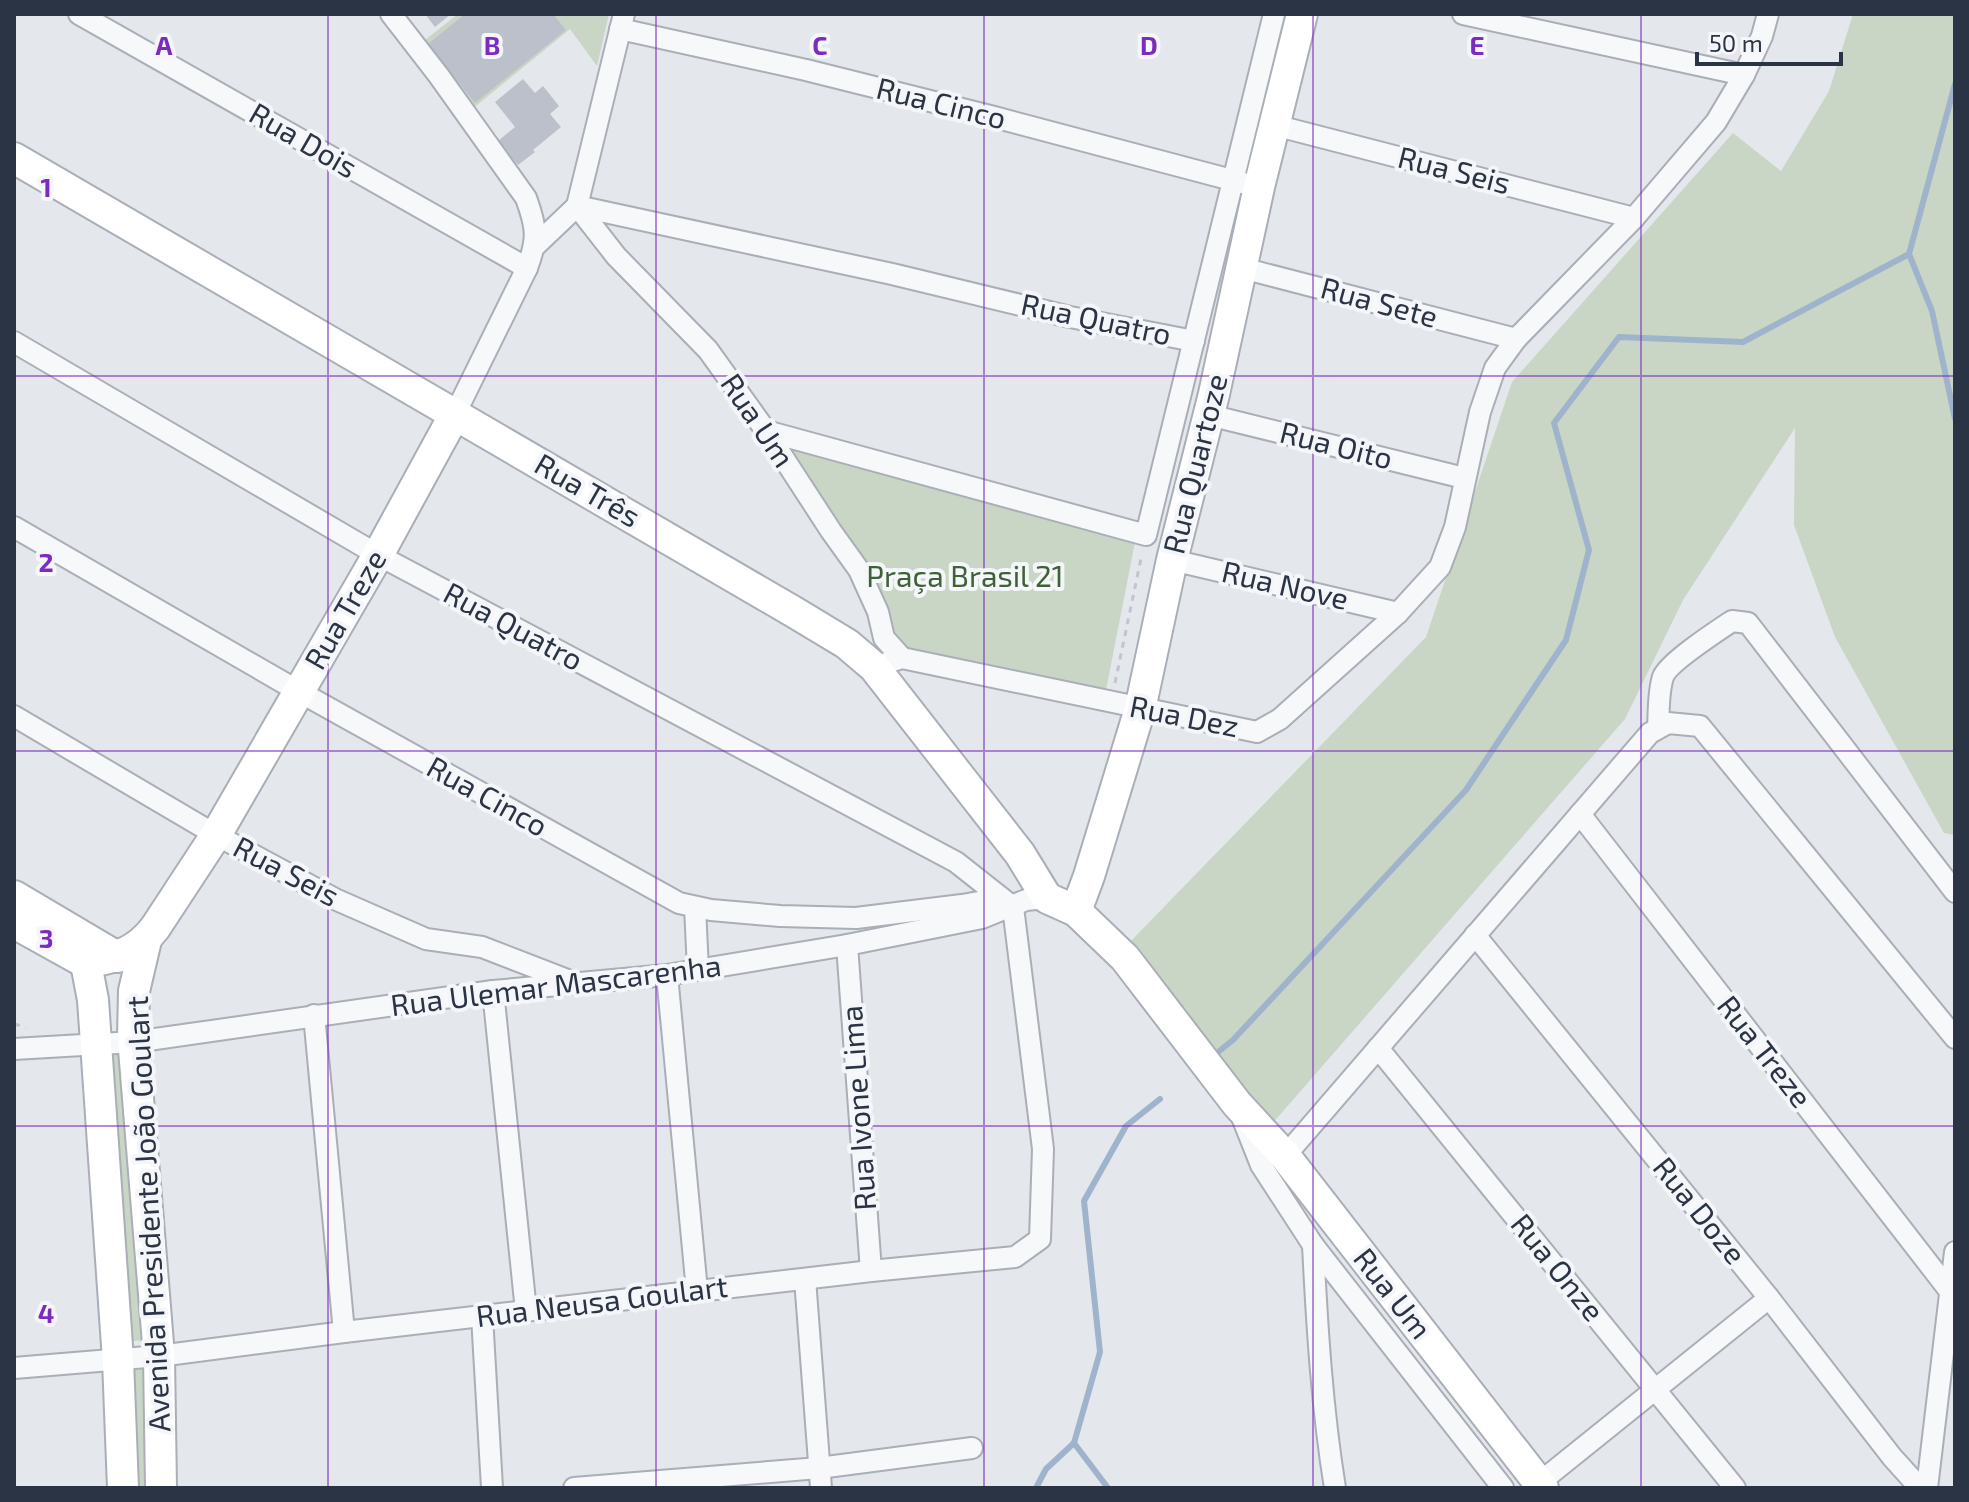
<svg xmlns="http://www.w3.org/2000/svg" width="1969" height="1502" viewBox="0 0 1969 1502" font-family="'Exo 2',sans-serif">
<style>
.green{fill:#c9d6c5}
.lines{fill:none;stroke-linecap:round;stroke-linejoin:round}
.stream{stroke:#9fb4cc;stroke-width:6}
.building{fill:#bbc0ca}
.street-casing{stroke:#a9aeb7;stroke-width:24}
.secondary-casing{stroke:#a9aeb7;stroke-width:34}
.path{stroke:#c2c5cb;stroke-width:3;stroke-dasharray:6 6;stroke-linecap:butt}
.street{stroke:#f7f8fa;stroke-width:20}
.secondary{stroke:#fff;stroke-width:30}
.grid{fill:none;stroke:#7b2cbf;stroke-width:2;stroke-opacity:0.55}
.labels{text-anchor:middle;stroke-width:8;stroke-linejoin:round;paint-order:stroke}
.street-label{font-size:30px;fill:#2b3445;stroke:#f4f6f9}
.park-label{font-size:30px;fill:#3f6138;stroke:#f4f6f9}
.grid-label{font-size:26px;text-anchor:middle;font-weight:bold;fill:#7b2cbf;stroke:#f4f6f9;stroke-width:8;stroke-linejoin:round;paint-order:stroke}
</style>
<rect width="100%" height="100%" fill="#e4e7ec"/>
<!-- green -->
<g class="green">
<polygon points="458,14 609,14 597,66 570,29 471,110 421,43"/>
<polygon points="1853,14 1955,14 1955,835 1944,833 1835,637 1794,525 1795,428 1683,600 1625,719 1271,1125 1127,945 1426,637 1512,382 1733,133 1781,171 1829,91"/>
<polygon points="779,445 1136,537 1106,690 899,648 875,583"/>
<polygon points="123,1051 146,1340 122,1342 99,1053"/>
<polygon points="145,1363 149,1488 126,1488 121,1364"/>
</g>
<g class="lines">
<!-- stream -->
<g class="stream">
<polyline points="1955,84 1909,254 1932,311 1955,419"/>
<polyline points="1213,1056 1233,1040 1466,790 1566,640 1589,550 1554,423 1619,337 1743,342 1909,254"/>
<polyline points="1074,1443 1100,1352 1084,1201 1126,1126 1160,1099"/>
<polyline points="1074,1443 1108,1488"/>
<polyline points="1036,1488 1046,1469 1074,1443"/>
</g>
</g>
<!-- building -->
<g class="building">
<polygon points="425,14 451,14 435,27"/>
<polygon points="465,14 553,14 566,30 475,103 428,44"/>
<polygon points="523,79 535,93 543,86 559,106 550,114 561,127 533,150 535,152 518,165 498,141 515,127 495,102"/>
</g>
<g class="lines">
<defs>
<g id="street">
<polyline points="79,14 527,268"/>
<path d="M391 14 439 76 526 198C537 228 538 239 527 268L455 414"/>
<polyline points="1463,14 1744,75"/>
<polyline points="620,29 806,70 994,117 1243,183"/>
<polyline points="1274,125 1634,218"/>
<polyline points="577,206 892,274 1070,317 1194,341"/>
<polyline points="577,206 616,256 708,350 766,431 831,531 859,570 878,612 884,638 902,658"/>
<polyline points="536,245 577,206 624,14"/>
<polyline points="1242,268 1516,339"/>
<polyline points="14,342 378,555 956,862 1013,907"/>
<polyline points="1209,415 1464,478"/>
<polyline points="766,431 1146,535 1274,14"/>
<polyline points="14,527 298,691 679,903 711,910 780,916 856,918 962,905 1001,898"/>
<polyline points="1172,560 1398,613"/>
<polyline points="874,667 902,658 1257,732 1280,719 1398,613 1440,567 1455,527 1480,412 1495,368 1516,339 1634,218 1716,122 1744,75 1762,36 1768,14"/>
<polyline points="14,716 216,835 337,900 426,939 482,947 570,981"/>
<path d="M1658 728C1659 712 1658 692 1663 677 1668 663 1717 631 1732 621L1748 623 1955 892"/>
<polyline points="1580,814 1949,1290"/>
<polyline points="695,907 698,970"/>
<polyline points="1475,935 1769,1298 1892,1457 1920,1488"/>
<polyline points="847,945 871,1271"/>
<polyline points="667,975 697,1291"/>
<polyline points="493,991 526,1311"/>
<polyline points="314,1015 344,1332"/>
<polyline points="1378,1048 1735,1488"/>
<polyline points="14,1049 134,1042 493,991 667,975 847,945 982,918 1026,900 1047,898"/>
<polyline points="1242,1117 1261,1165 1313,1245 1503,1488"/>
<polyline points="1285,1156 1650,733 1668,723 1700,726 1955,1038"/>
<path d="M1313 1245C1317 1326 1322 1408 1335 1488"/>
<polyline points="805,1279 821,1488"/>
<polyline points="482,1316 492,1488"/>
<polyline points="14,1368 159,1356 344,1332 871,1271 1015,1257 1040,1239 1043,1149 1013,907"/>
<polyline points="1539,1483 1769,1298"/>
<polyline points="574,1488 819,1468 972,1448"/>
<polyline points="1927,1488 1955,1252"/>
</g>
<g id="secondary">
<polyline points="14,158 794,612 847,644 874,667 1020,854 1047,898 1076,911 1125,958 1237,1104 1285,1156 1543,1488"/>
<polyline points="14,896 117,957"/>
<polyline points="1076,911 1089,876 1140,709 1172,560 1214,394 1259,187 1302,14"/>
<polyline points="14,923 86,963"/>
<polyline points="146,940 134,991 133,1037 159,1356 161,1488"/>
<path d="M86 963C116 957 135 954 155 928L216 835 378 555 455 414"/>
<polyline points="86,963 93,1000 118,1360 123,1488"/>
</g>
</defs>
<!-- street casing -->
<use href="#street" class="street-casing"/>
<!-- secondary casing -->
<use href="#secondary" class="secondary-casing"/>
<!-- path -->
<g class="path">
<polyline points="1115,683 1142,554"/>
<polyline points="14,1024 26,1027"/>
</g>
<!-- street -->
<use href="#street" class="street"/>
<!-- secondary -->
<use href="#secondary" class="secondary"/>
</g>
<!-- grid -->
<path class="grid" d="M328 14V1488M656 14V1488M984 14V1488M1313 14V1488M1641 14V1488M14 376H1955M14 751H1955M14 1126H1955"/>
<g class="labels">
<!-- street labels -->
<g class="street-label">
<text transform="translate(941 104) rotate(14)" y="10">Rua Cinco</text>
<text transform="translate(303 141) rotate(30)" y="10">Rua Dois</text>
<text transform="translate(1454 171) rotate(14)" y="10">Rua Seis</text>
<text transform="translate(1379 303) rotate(15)" y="10">Rua Sete</text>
<text transform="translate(1096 320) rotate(12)" y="10">Rua Quatro</text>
<text transform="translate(757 421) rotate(56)" y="10">Rua Um</text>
<text transform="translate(1336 446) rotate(14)" y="10">Rua Oito</text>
<text transform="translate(1196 464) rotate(-76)" y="10">Rua Quartoze</text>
<text transform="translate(587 491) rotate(30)" y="10">Rua Três</text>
<text transform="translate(1285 586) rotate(13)" y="10">Rua Nove</text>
<text transform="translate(346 610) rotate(-60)" y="10">Rua Treze</text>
<text transform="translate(513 627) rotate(28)" y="10">Rua Quatro</text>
<text transform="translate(1184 717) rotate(11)" y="10">Rua Dez</text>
<text transform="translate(487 797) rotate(29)" y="10">Rua Cinco</text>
<text transform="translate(286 872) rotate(28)" y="10">Rua Seis</text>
<text transform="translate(556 986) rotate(-7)" y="10">Rua Ulemar Mascarenha</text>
<text transform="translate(1764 1052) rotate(52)" y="10">Rua Treze</text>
<text transform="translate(859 1108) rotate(-94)" y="10">Rua Ivone Lima</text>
<text transform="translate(1699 1211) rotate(51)" y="10">Rua Doze</text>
<text transform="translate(149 1214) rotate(-93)" y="10">Avenida Presidente João Goulart</text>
<text transform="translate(1557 1268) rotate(51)" y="10">Rua Onze</text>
<text transform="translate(1392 1294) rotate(52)" y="10">Rua Um</text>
<text transform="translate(602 1302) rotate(-7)" y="10">Rua Neusa Goulart</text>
</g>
<!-- park labels -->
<g class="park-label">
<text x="965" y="587">Praça Brasil 21</text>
</g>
</g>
<g class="grid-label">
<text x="164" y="55">A</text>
<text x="492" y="55">B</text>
<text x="820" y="55">C</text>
<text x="1149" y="55">D</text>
<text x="1477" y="55">E</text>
<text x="46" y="197">1</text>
<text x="46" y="572">2</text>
<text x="46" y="948">3</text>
<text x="46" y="1323">4</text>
</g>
<!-- border -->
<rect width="1969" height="1502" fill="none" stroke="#2b3445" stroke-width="32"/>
<!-- scale -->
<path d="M1697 52v12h144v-12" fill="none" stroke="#2b3445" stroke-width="4"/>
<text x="1709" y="52" font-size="24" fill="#2b3445" stroke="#f4f6f9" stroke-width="6" paint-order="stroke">50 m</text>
</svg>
